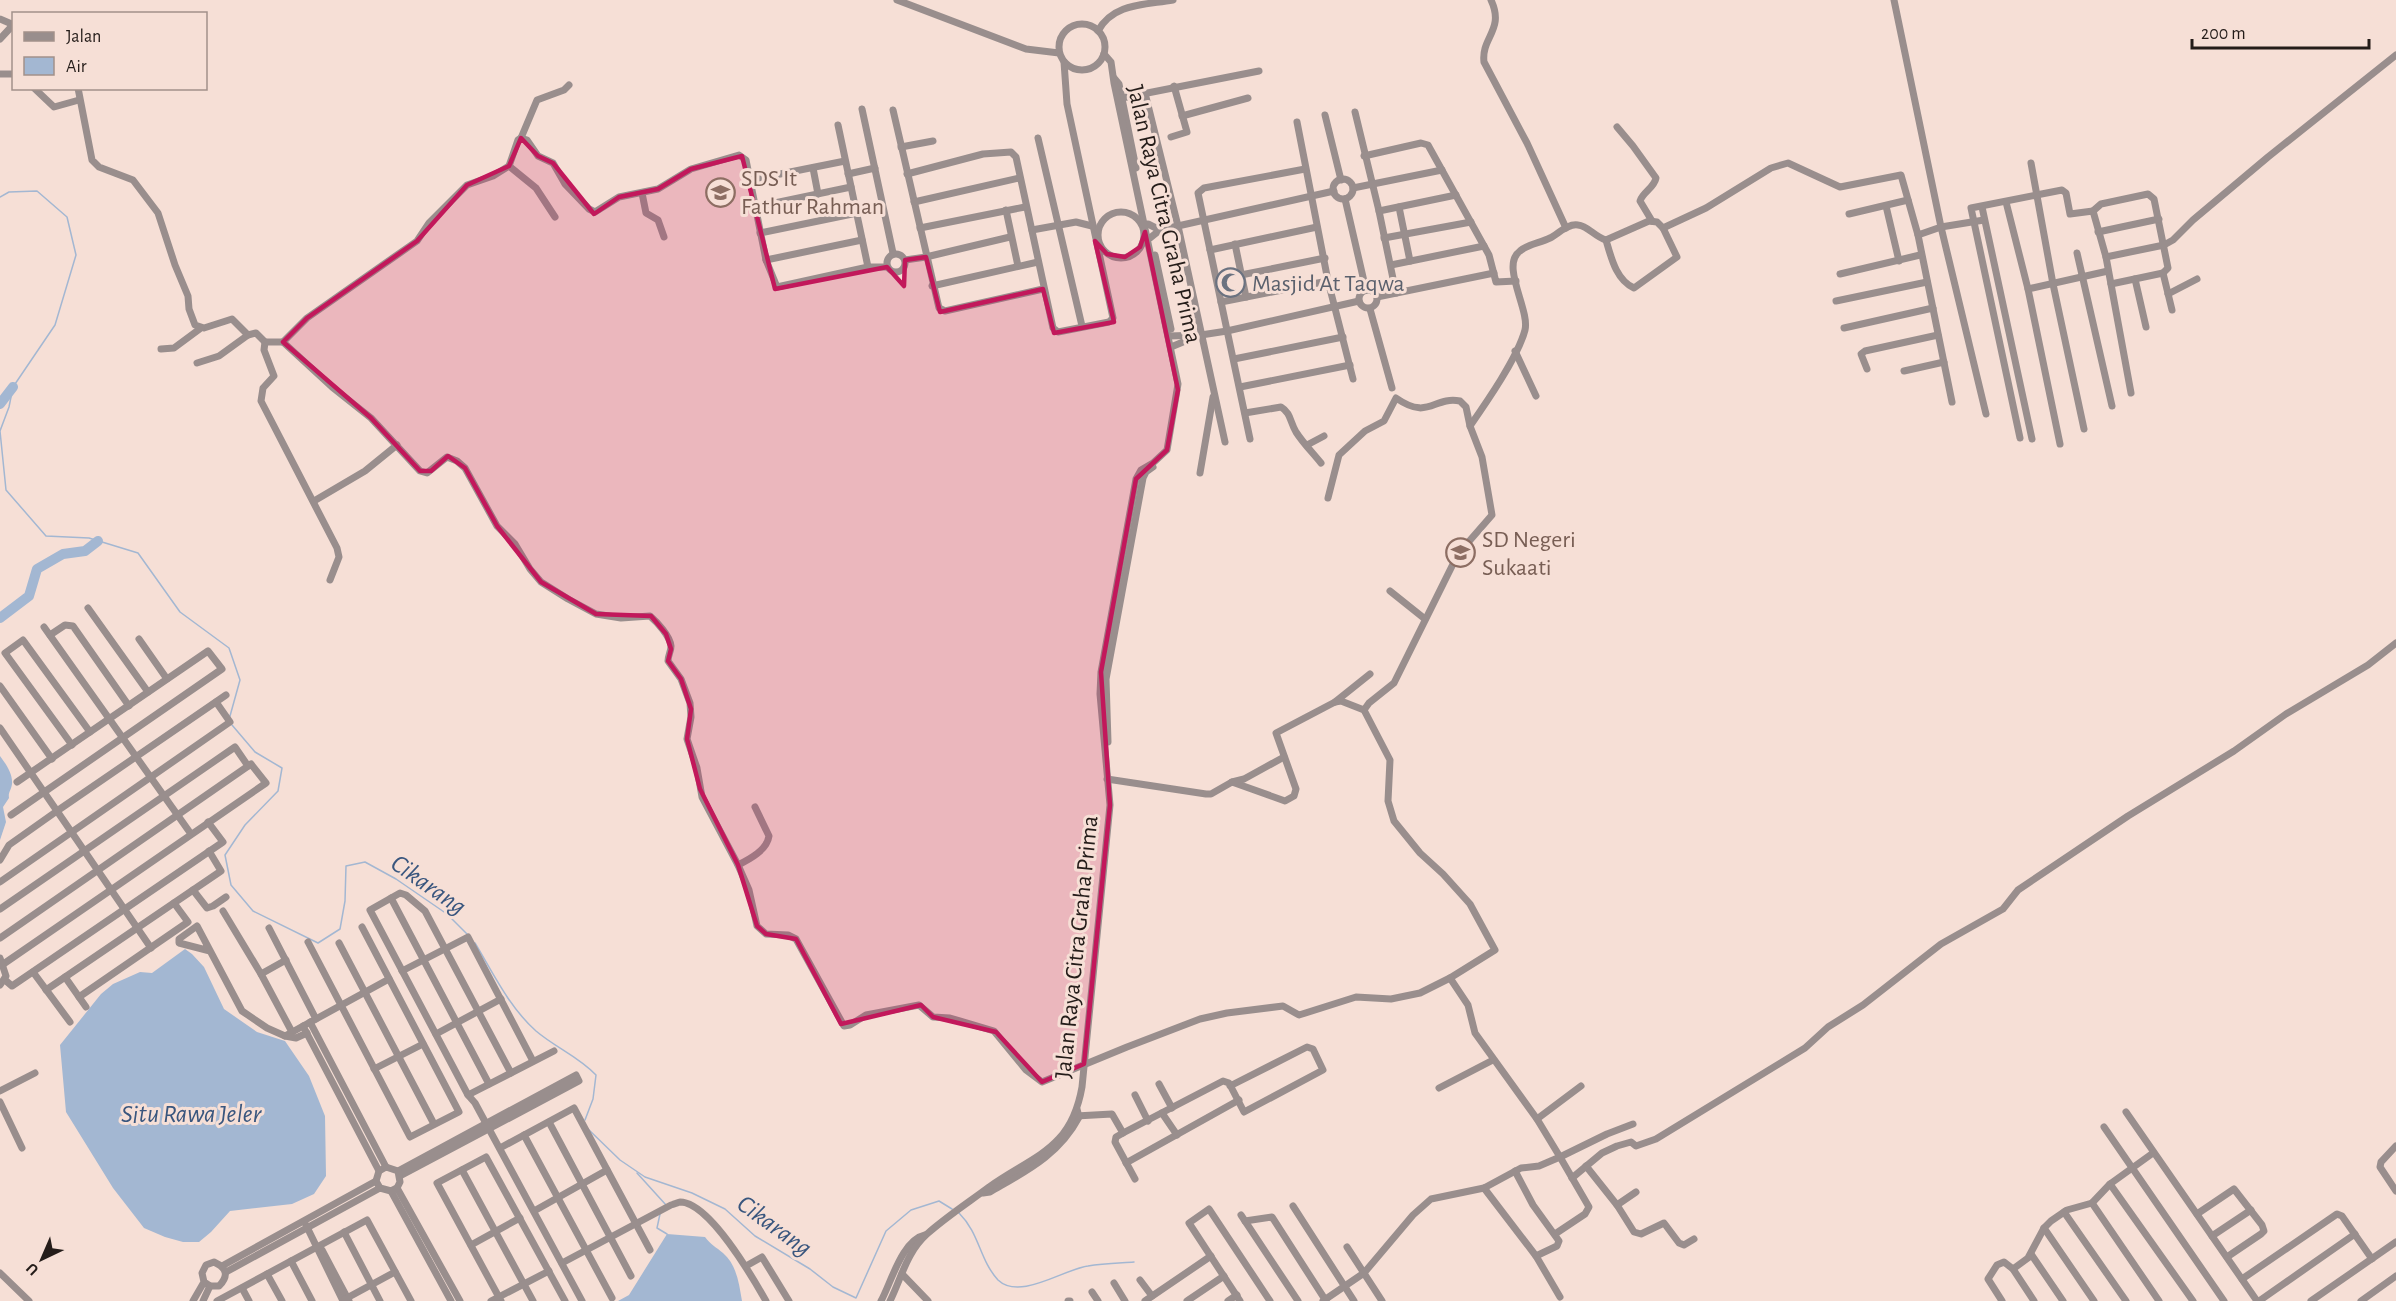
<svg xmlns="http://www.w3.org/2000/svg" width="2396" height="1301" viewBox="0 0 2396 1301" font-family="'Alegreya Sans',sans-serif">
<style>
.water{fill:#a3b7d2}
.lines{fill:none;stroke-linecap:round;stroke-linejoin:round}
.stream{stroke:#a3b7d2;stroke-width:1.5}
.river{stroke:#a3b7d2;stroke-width:10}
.minor{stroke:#998e8d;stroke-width:7}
.marked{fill:#c2185b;fill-opacity:0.2;stroke:#c2185b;stroke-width:4.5;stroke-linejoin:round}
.labels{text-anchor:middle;stroke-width:6;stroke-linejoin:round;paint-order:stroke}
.education-label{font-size:24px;fill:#785e54;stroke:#f6dfd6;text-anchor:start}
.street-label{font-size:24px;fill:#241c19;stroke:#f6dfd6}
.worship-label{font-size:24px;fill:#5b616d;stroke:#f6dfd6;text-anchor:start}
.water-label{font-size:26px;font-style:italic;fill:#39567e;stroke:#f6dfd6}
</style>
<rect width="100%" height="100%" fill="#f6dfd6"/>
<!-- water -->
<g class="water">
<path d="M0 756C6 764 13 774 12 784 11 791 8 792 9 798L3 807 6 822 0 840Z"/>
<polygon points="185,949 192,954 204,967 224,1009 257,1032 285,1041 309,1076 325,1116 326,1176 314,1194 292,1204 230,1211 211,1232 199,1242 183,1242 165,1237 144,1228 113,1188 66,1112 60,1045 101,994 113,984 140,972 152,973"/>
<path d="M667 1234 705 1237C711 1245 716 1247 723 1253 737 1265 739 1284 742 1301H618L629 1295Z"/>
</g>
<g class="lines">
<!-- stream -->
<g class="stream">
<polyline points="0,197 9,192 37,191 67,217 76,255 55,325 13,387 9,407 0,431 6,490 46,536 89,538 138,553 180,612 229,648 240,680 230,716"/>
<polyline points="232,725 255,752 282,768 278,791 245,825 225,855 231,885 253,911 318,943 340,929 345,901 346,866 365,862 396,879 447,914 468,935"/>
<path d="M475 943C493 973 509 1007 536 1031 556 1048 578 1056 596 1075L593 1099 585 1120"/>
<polyline points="588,1129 620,1160 645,1177 692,1193 725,1209 755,1236 810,1269 833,1287 856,1298 886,1231 911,1210 939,1201 952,1209"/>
<polyline points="637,1173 666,1205"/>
<path d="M959 1213C980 1234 979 1259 998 1280 1020 1301 1064 1269 1088 1266 1103 1263 1119 1263 1134 1262"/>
<polyline points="660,1214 657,1228 667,1234"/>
</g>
<!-- river -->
<g class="river">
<polyline points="0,404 13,387"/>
<polyline points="0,618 29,596 37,569 63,554 85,551 98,541"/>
</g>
<!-- minor -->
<g class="minor">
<polyline points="897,0 1026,49 1059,53"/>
<path d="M1491 0C1505 30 1481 37 1484 62L1527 143 1566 228"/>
<polyline points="1894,0 1941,227 1986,414"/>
<polyline points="0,19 14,25"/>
<circle cx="1082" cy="47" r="23"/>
<path d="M1098 31C1113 3 1145 5 1173 0"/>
<polyline points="0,39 13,25"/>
<polyline points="0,74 14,74"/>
<polyline points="1114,78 1119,84 1136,168"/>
<polyline points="34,88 54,107 79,100"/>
<path d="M78 88 92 160 99 167 133 180 158 213 175 265 188 296 189 309 195 325 204 328 232 319 248 335 256 333 265 342H283L332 387 371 418 420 471 427 473 447 457 457 461 465 468 497 526 515 544 530 569 541 582 568 599 596 614 621 618 650 616C657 622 670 636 671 646 671 652 668 655 668 661L681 679 690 703 691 717 687 739 697 768 702 797 738 865 749 890 757 926 766 934 788 935 796 939 844 1026 850 1025 866 1015 919 1005 933 1017 950 1018 994 1031 1026 1070 1042 1082 1127 1047 1200 1019 1227 1013 1283 1006 1299 1015 1356 997 1391 999 1420 993 1450 978 1495 950 1470 904 1443 874 1420 853 1394 821 1388 801 1390 760 1364 710 1341 701 1335 702 1276 733 1296 789 1294 796 1285 801 1232 782 1211 794H1206L1107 779"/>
<polyline points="1145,93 1178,226 1225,442"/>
<polyline points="1122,98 1259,71"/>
<polyline points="862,109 893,253"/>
<polyline points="893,110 939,308 945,311 1043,289"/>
<polyline points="1355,112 1379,211 1396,293"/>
<polyline points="1325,115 1341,180"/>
<polyline points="1182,116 1248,98"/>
<polyline points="1297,122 1328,281 1353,379"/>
<polyline points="838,125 868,267"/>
<path d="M1617 127 1633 146 1656 178C1654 188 1643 192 1640 201L1652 221"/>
<polyline points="1171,137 1187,132 1174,86"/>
<polyline points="521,138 537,100 564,90 569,85"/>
<polyline points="1038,138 1082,326"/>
<polyline points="901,147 933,141"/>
<polyline points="1364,156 1421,143 1428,145 1489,255 1496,282 1516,281"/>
<polyline points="2031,163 2053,284 2084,429"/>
<polyline points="509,166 536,188 555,217"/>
<polyline points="813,168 818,194"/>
<polyline points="848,174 875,168"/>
<polyline points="907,174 983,154 1011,152 1016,157 1053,328 1058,332 1109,322 1113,318 1067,104 1064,62"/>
<circle cx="1343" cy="189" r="10"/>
<polyline points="750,180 845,161"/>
<polyline points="1353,188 1442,170"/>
<polyline points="642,193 646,213 658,220 664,237"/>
<polyline points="1345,199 1366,290"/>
<polyline points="914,202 1019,178"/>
<polyline points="2006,202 2028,289 2060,444"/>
<polyline points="1886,206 1899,261"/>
<polyline points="755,207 851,187"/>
<polyline points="1399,207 1410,261"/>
<polyline points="1982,207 2032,439"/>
<polyline points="1006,210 1018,266"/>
<polyline points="1379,211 1456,195"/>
<polyline points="2093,211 2101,204 2148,194 2154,199 2168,268 2163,273 2111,284"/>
<circle cx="1121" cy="235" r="23"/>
<polyline points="1849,214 1908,200"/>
<polyline points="1143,225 1148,224 1160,230"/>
<polyline points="920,228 1025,207"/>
<polyline points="1032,230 1076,222 1092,226"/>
<polyline points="2098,232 2159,219"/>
<polyline points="760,233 857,213"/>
<polyline points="1918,235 1952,402"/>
<polyline points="1146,238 1150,238 1160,230 1334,191"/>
<polyline points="1384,238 1471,222"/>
<path d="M1606 240C1611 257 1616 280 1634 288L1677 257 1663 228"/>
<polyline points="1235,244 1246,297"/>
<polyline points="1210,250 1317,227"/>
<polyline points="2077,253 2112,406"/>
<circle cx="896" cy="263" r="9"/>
<polyline points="1155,255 1171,329"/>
<polyline points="2106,257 2164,245 2173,240 2193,220 2268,157 2396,55"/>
<polyline points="766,260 862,240"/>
<polyline points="905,260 926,257 1010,237"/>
<polyline points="1391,265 1484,246"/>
<polyline points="2163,273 2172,310"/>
<polyline points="1840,274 1920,255"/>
<polyline points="1241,275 1325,258"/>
<polyline points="2135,279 2146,327"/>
<polyline points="932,286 1038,262"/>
<polyline points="2028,289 2108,271"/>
<circle cx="1368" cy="299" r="9"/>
<polyline points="2168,294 2197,279"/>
<polyline points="1377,297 1494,273"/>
<polyline points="1836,301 1927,282"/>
<polyline points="1221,302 1328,281"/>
<polyline points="1370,309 1392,388"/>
<polyline points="1844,328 1933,308"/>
<polyline points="1169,336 1201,335 1227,331 1359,301"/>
<polyline points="265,342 264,350 274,376 263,388 261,401 337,548 339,557 330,580"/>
<polyline points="283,342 307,318 417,241 429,223 467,185 493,176 509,166 518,140 521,138 527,140 538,156 553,163 565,184 589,209 595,212 619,197 658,189 691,169 739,155 746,160 766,260 777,287 868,267 887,267"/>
<polyline points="1171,347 1183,342 1186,337"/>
<polyline points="161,349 174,348 201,328"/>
<polyline points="1515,351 1536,396"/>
<polyline points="1234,359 1343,337"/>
<polyline points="197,363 219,356 248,335"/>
<polyline points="1867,369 1861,354 1865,351 1938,335"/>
<polyline points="1904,371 1944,362"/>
<polyline points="1240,387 1350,365"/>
<path d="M1245 413 1281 407C1291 413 1290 422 1296 432 1303 443 1313 453 1321 463"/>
<polyline points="2020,438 1971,208 2062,190 2066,193 2070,214 2093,211 2106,257 2131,393"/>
<polyline points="1250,439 1198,193 1204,188 1305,169"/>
<polyline points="1307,445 1324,436"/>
<polyline points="1200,473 1213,397"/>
<path d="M1328 498 1339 455 1365 431 1384 421 1396 398C1429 421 1433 396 1460 401L1466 407 1470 426"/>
<polyline points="314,501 365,471 397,445"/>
<polyline points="1390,591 1425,619"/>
<polyline points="88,608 148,692"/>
<polyline points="44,627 191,834"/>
<polyline points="50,635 65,625 73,626 129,706"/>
<polyline points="139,639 167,679"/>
<polyline points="0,686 52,759"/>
<polyline points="1335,702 1370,674"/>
<path d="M1364 710 1369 703 1394 683 1458 554 1492 515 1482 457 1470 426C1486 403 1518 357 1525 330 1530 310 1500 265 1520 251 1528 244 1540 243 1550 238 1558 234 1568 223 1578 225 1588 226 1595 237 1606 240L1649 221 1657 222 1663 228 1706 208 1771 168 1788 163 1840 187 1901 175 1918 235 1941 227 1984 220"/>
<polyline points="0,728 57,811 9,845 0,860"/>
<polyline points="1108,742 1106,679 1143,478 1146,472 1153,467"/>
<polyline points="72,745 5,653 23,640 90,732"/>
<polyline points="1232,782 1244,779 1284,757"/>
<polyline points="11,815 222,669 208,651 17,782"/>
<path d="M738 865C750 859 767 850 769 836L755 807"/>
<polyline points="0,882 230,722 216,702"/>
<polyline points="193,890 207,908 213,906 226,897"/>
<polyline points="391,898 489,1084"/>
<polyline points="0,909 235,747 248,766"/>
<polyline points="223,911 261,974 292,1032"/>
<polyline points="269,928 316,1019"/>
<polyline points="0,938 251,764 266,783 2,965"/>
<polyline points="308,942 410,1137 459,1112 362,927"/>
<polyline points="339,943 434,1124"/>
<polyline points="151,948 57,811 226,695"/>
<polyline points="210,951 179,943 179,939 197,926 242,1011 267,1028 285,1036 389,979"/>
<polyline points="0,958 6,976 0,985"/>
<polyline points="402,971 468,937 533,1061"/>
<polyline points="33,972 70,1022"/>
<polyline points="261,974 286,960"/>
<polyline points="65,977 86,1007"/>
<polyline points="5,980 12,986 223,842 208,822"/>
<polyline points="46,990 221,871 209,851"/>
<polyline points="79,997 188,922 174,903"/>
<polyline points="310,1022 386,1167"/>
<polyline points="303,1026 379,1171"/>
<polyline points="436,1034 501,999"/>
<polyline points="285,1036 296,1038 307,1033"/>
<polyline points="374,1069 423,1044"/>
<polyline points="511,1073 425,911 406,895 400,893 370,910 468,1095 475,1103 582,1301"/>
<polyline points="1159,1084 1172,1108"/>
<polyline points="1439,1088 1493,1060"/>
<polyline points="0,1091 35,1073"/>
<polyline points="468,1095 554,1051"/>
<polyline points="1135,1095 1148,1121"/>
<polyline points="0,1102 22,1148"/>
<polyline points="2126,1112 2257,1301"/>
<polyline points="1162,1113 1177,1135"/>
<polyline points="1076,1116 1112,1114 1123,1133"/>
<polyline points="1537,1119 1581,1086"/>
<polyline points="549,1122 631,1276"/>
<polyline points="2104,1127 2224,1301"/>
<polyline points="524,1135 612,1298"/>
<polyline points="2396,1146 2381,1162 2380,1167 2396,1191"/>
<polyline points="500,1148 574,1108 650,1250"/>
<polyline points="1126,1163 1239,1100"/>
<polyline points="1586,1166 1617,1205 1634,1232 1641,1234 1664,1223 1679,1243 1684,1245 1694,1239"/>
<polyline points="462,1170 533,1301"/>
<polyline points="398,1171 576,1075 579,1081 400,1176"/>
<polyline points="1515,1171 1533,1205 1559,1241 1557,1246 1536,1256"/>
<polyline points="1572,1178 1602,1153 1617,1146 1631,1142 1636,1146 1656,1139 1805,1048 1828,1027 1863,1005 1941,944 2003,909 2018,890 2128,816 2234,751 2286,714 2368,665 2396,643"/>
<polyline points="1135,1179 1115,1142 1116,1137 1123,1133 1223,1081 1229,1083 1244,1112 1323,1070 1313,1049 1307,1047 1230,1086"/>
<polyline points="2110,1184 2193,1301"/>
<polyline points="397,1188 460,1301"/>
<polyline points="1484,1188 1536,1256 1560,1297"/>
<polyline points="391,1191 451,1301"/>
<path d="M983 1193 990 1192C1026 1171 1059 1155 1079 1117L1077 1109"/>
<polyline points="2092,1203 2159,1301"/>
<polyline points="1617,1205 1636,1192"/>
<polyline points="1293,1206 1354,1301"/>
<polyline points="534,1211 607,1170"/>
<polyline points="2064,1212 2126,1301"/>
<polyline points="2197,1214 2234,1189 2262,1225 2264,1231 2261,1234 2227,1257"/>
<polyline points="1241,1215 1298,1301"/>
<polyline points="1245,1221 1272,1217 1326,1301"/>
<polyline points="306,1225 343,1301"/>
<polyline points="2044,1228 2094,1301"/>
<polyline points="344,1232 380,1301"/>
<polyline points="1555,1234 1585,1214 1589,1207 1560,1157 1607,1134 1633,1124"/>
<polyline points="2212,1236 2251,1210"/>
<polyline points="471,1245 520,1218"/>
<polyline points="317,1247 322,1250 349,1301"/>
<polyline points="1347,1247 1382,1301"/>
<polyline points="2031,1254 2063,1301"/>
<polyline points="291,1261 312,1301"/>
<path d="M562 1263 671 1205C672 1205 679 1202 680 1202 709 1202 753 1278 766 1301"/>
<polyline points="222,1266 376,1181"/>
<polyline points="746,1266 762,1257 789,1301"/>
<polyline points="2013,1269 2028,1258 2044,1228 2051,1221 2067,1210 2092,1203 2110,1184 2153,1153"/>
<polyline points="226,1272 380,1188 391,1191 397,1188 400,1182 398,1171 386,1167 379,1171 376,1181 380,1188"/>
<polyline points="0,1273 29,1301"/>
<polyline points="267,1274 282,1301"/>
<polyline points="902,1274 928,1301"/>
<polyline points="2242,1279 2337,1214 2342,1216 2372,1259"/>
<polyline points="1140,1280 1152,1296"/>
<polyline points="1114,1283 1125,1301"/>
<polyline points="242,1288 249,1301"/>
<polyline points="1092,1292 1098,1301"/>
<polyline points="345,1299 395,1272"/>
<path d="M193 1301 204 1282 202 1273 206 1265 214 1262C227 1268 229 1276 219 1286H210L204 1282"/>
<polyline points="203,1301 210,1286"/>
<polyline points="217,1301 367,1220 411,1301"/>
<polyline points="491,1301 549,1271"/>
<polyline points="501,1301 437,1183 486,1157 565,1301"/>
<path d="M881 1301C891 1283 902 1240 925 1235"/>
<path d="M890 1301C902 1277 906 1253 927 1234 946 1217 969 1202 989 1187 1034 1155 1071 1150 1082 1087L1110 805 1100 694 1101 672 1136 479 1141 470 1153 463 1167 450 1178 384 1114 83 1111 62 1104 54"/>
<polyline points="1068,1301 1070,1301"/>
<polyline points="1145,1301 1211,1256"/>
<polyline points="1187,1301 1224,1276"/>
<polyline points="1228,1301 1237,1295"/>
<polyline points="1240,1301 1189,1223 1209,1209 1270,1301"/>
<polyline points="1323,1301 1364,1273 1413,1215 1431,1199 1484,1188 1521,1168 1539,1166 1560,1157 1537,1119 1475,1033 1468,1005 1450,978"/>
<polyline points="2002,1301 1988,1279 1997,1265 2004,1262 2013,1269 2034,1301"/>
<polyline points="2259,1301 2355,1234"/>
<polyline points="2311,1301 2396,1242"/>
<polyline points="2361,1301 2396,1276"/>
</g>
</g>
<!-- marked area -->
<path class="marked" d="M521 138 538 156 553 163 594 214 619 197 658 189 691 169 742 156 775 289 887 267 904 286 905 260 926 257 940 312 1043 289 1054 333 1114 322 1095 241 1107 254 1125 257 1140 247 1145 232 1178 390 1167 450 1136 479 1101 672 1110 805 1084 1064 1042 1082 996 1032 933 1017 921 1005 841 1024 796 939 766 934 757 926 738 865 700 789 687 739 691 709 681 679 668 661 671 649 666 634 651 616 596 614 541 582 497 526 465 468 448 456 431 471H420L371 418 283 342 307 318 417 241 467 185 509 166Z"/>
<!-- icons -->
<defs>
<symbol id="school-ring" viewBox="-11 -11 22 22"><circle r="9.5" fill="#f6dfd6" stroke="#8d6e63" stroke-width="1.5"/><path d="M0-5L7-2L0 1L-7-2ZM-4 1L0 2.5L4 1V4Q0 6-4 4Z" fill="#8d6e63"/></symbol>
<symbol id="mosque-ring" viewBox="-11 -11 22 22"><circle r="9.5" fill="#f6dfd6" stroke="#6b7280" stroke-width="1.5"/><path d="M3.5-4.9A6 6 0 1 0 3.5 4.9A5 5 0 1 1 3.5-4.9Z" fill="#6b7280"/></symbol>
</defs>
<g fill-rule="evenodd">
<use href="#school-ring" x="704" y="176" width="33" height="33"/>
<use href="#mosque-ring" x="1214" y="266" width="33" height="33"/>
<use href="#school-ring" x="1444" y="536" width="33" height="33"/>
</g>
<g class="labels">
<!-- education labels -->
<g class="education-label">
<text x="741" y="186">SDS It<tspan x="741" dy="28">Fathur Rahman</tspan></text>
<text x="1482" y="547">SD Negeri<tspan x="1482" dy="28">Sukaati</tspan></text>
</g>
<!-- street labels -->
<g class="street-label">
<text transform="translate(1165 214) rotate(77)" y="8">Jalan Raya Citra Graha Prima</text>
<text transform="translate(1076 947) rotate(-84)" y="8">Jalan Raya Citra Graha Prima</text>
</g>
<!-- worship labels -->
<g class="worship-label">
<text x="1252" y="291">Masjid At Taqwa</text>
</g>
<!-- water labels -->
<g class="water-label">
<text transform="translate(429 884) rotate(35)" y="9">Cikarang</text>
<text x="191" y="1122">Situ Rawa Jeler</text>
<text transform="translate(775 1225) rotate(36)" y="9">Cikarang</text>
</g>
</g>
<!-- legend -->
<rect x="12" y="12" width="195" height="78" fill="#f6dfd6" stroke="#a2918a" stroke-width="1.5"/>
<rect x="24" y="32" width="30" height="9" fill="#998e8d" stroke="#a2918a" stroke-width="1.5"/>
<text x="66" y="42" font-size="18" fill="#241c19">Jalan</text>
<rect x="24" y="57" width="30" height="18" fill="#a3b7d2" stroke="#a2918a" stroke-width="1.5"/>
<text x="66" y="72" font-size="18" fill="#241c19">Air</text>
<!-- north arrow -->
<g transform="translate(42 1259) rotate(224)" stroke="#f6dfd6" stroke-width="4.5" paint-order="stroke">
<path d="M0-4.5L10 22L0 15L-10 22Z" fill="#241c19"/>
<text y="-9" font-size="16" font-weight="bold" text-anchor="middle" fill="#241c19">U</text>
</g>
<!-- scale -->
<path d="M2192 39v9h177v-9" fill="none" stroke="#241c19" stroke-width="3"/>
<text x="2201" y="39" font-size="18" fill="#241c19" stroke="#f6dfd6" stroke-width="4.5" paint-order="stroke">200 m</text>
</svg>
